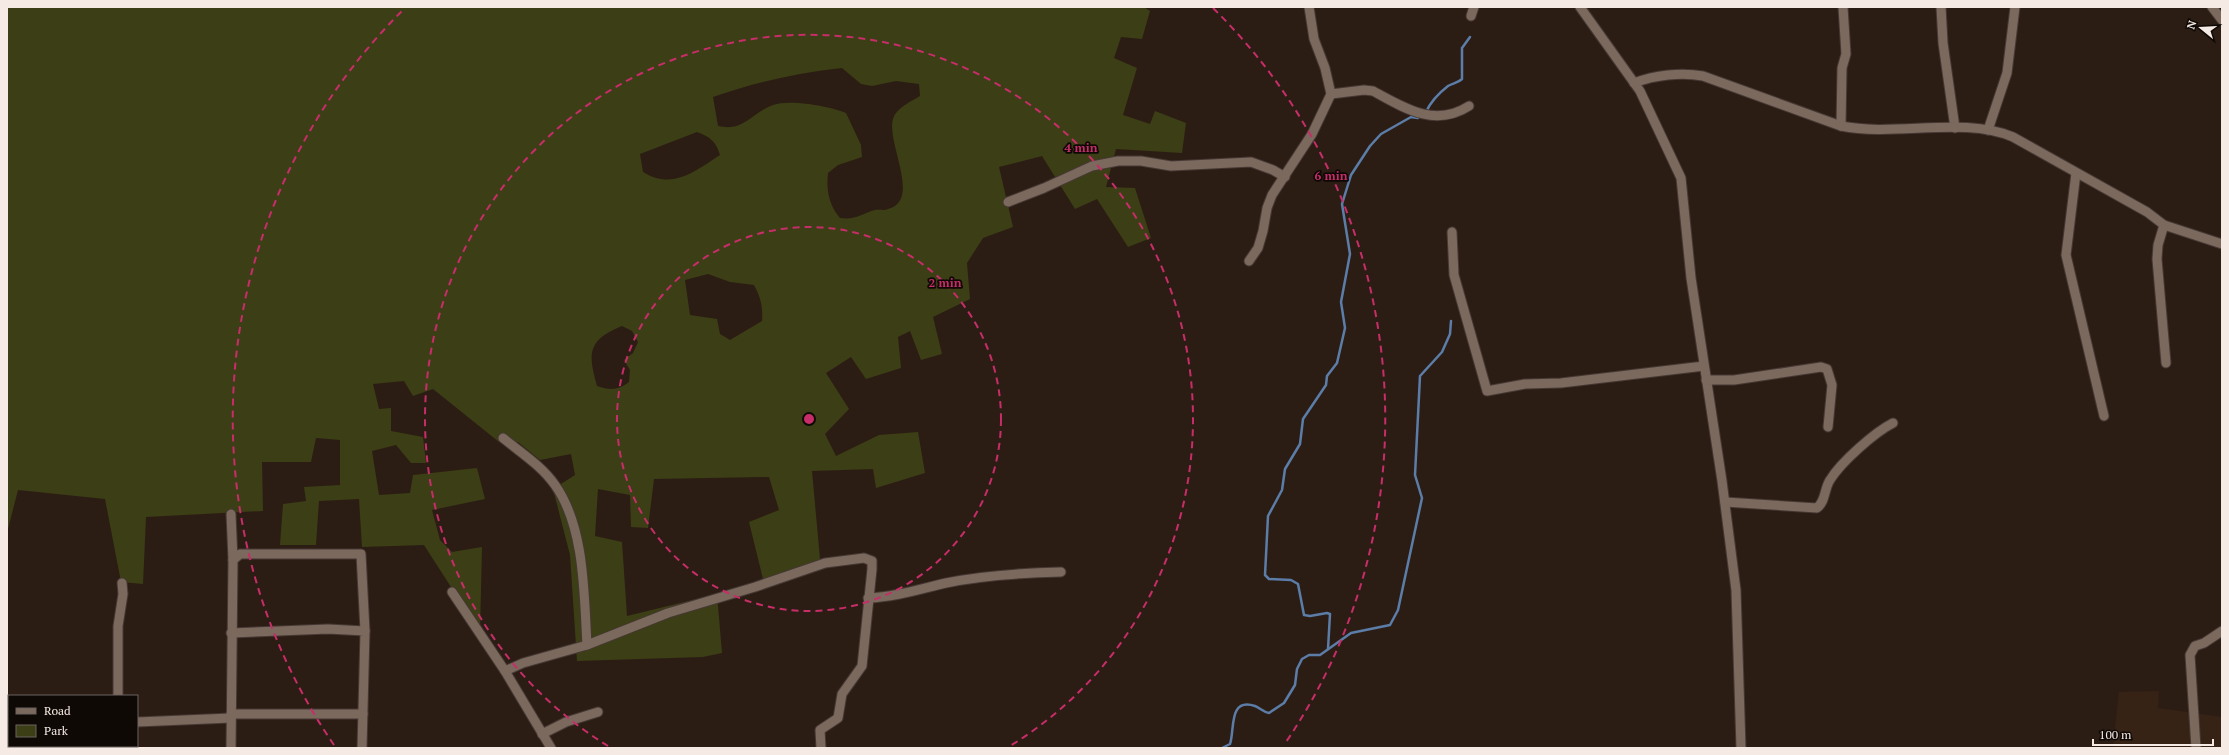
<svg xmlns="http://www.w3.org/2000/svg" width="2229" height="755" viewBox="0 0 2229 755" font-family="'PT Serif',serif">
<style>
.built{fill:#372315}
.green{fill:#3c3e15;fill-rule:evenodd}
.lines{fill:none;stroke-linecap:round;stroke-linejoin:round}
.stream{stroke:#5b7da8;stroke-width:2.5}
.minor-casing{stroke:#463934;stroke-width:11}
.minor{stroke:#7b695e;stroke-width:9}
.ring{fill:none;stroke:#c72d69;stroke-width:2;stroke-dasharray:7 5}
.centre{fill:#c72d69;stroke:#0f0906;stroke-width:2}
.ring-label{font-size:12px;text-anchor:middle;font-weight:bold;fill:#c72d69;stroke:#0f0906;stroke-width:3.5;stroke-linejoin:round;paint-order:stroke}
</style>
<rect width="100%" height="100%" fill="#2c1d14"/>
<!-- built -->
<polygon class="built" points="2159,691 2158,708 2222,717 2222,748 2113,748 2119,692"/>
<!-- green -->
<path class="green" d="M7 7H1144L1150 11 1142 39 1121 37 1114 58 1137 68 1123 115 1150 124 1155 111 1186 123 1182 153 1116 149 1106 187 1135 188 1151 238 1128 247 1097 199 1075 209 1042 156 999 167 1013 227 983 238 967 263 970 299 933 317 942 354 921 360 910 331 898 337 901 368 866 379 851 357 826 373 849 409 825 434 836 456 879 435 918 432 925 473 876 488 873 469 812 471 821 570 765 587 749 522 779 510 769 477 654 479 648 528 631 527 630 495 598 489 595 536 622 542 627 616 717 594 722 653 703 657 577 661 570 555 553 489 575 475 571 454 540 460 518 442H499L433 389 413 396 404 381 373 384 379 409 391 408V431L423 437 426 463H411L396 445 372 451 379 495 410 493 413 475 477 468 485 499 432 510 440 540 452 552 482 547 480 632 424 545 362 547 359 499 319 501 316 545H280L283 504 306 501 304 487 340 485V440L316 438 311 462H262L263 511 146 517 143 584 121 582 105 499 18 490 7 533ZM842 68 861 84 872 86 896 81 919 84 920 96C912 101 896 108 893 119 886 143 922 200 888 209 884 211 879 209 875 210 861 214 856 220 840 218 829 205 826 190 828 173L838 165 862 157 861 145 846 113C829 106 790 99 773 105 751 113 744 132 718 126L713 97C756 82 797 73 842 68ZM697 132C710 137 716 141 720 155 694 172 672 190 643 172L640 154ZM708 274 730 282 754 285C761 298 763 307 762 321L730 340 720 334 717 319 690 315 685 280ZM622 326 632 331 638 342 633 353 624 360 630 370 629 382C617 391 610 390 597 386 588 354 587 340 622 326Z"/>
<g class="lines">
<!-- stream -->
<g class="stream">
<path d="M1426 112C1431 101 1439 93 1448 86 1453 83 1458 83 1462 79V48L1470 37"/>
<polyline points="1328,649 1330,614 1327,613 1310,616 1304,615 1298,584 1291,580 1269,579 1265,575 1268,516 1282,490 1285,469 1300,444 1303,419 1326,385 1327,376 1337,363 1345,328 1341,302 1350,254 1342,204 1351,175 1370,146 1381,134 1411,117 1418,118"/>
<path d="M1222 748 1230 744C1235 730 1228 697 1255 706 1260 708 1263 712 1269 713L1284 703 1295 685 1297 669 1302 659 1309 655H1320L1351 633 1390 625 1398 610 1422 498 1415 475 1420 376 1442 352 1450 334 1451 321"/>
</g>
<defs>
<g id="minor">
<polyline points="1580,7 1640,91 1681,178 1691,278 1722,481 1736,590 1741,748"/>
<polyline points="1941,7 1943,43 1955,128"/>
<polyline points="2212,7 2222,20"/>
<polyline points="1471,16 1474,7"/>
<path d="M1634 83C1655 75 1681 72 1703 76L1841 126C1896 137 1963 116 2013 137L2147 212 2164 225 2222 244"/>
<path d="M1331 94 1364 90 1373 91C1404 108 1435 128 1469 106"/>
<polyline points="1841,126 1842,68 1846,54 1843,7"/>
<polyline points="1988,130 2007,73 2015,7"/>
<polyline points="2076,173 2066,255 2104,416"/>
<polyline points="1008,202 1044,188 1092,166 1118,161 1141,161 1171,166 1251,162 1273,170 1285,177"/>
<polyline points="2164,225 2158,245 2157,259 2166,363"/>
<polyline points="1452,232 1454,275 1487,391 1525,384 1561,383 1704,366"/>
<polyline points="1249,261 1258,248 1263,231 1267,208 1272,195 1312,134 1331,94 1325,68 1314,39 1309,7"/>
<polyline points="1706,380 1734,380 1821,367 1827,369 1832,385 1828,427"/>
<path d="M503 438C520 452 542 466 555 485 585 527 584 595 587 645"/>
<path d="M1725 502 1817 508C1826 501 1824 489 1830 480 1841 462 1875 432 1893 423"/>
<polyline points="231,514 233,560"/>
<polyline points="452,592 505,671 551,748"/>
<path d="M868 598C895 597 920 589 946 583 984 575 1022 573 1061 572"/>
<polyline points="231,633 328,629 365,631 362,748"/>
<polyline points="505,671 523,663 587,645 668,613 755,587 825,563 864,558 872,561 872,569 862,666 842,694 838,718 820,730 821,748"/>
<polyline points="118,696 118,626 123,594 122,583"/>
<polyline points="231,714 363,714"/>
<polyline points="137,722 231,718"/>
<polyline points="542,734 566,722 598,712"/>
<polyline points="117,748 117,746"/>
<polyline points="231,748 233,560 240,554 361,554 365,631"/>
<polyline points="2196,748 2190,655 2195,646 2204,643 2222,631"/>
</g>
</defs>
<!-- minor casing -->
<use href="#minor" class="minor-casing"/>
<!-- minor -->
<use href="#minor" class="minor"/>
</g>
<!-- distance rings -->
<g class="ring">
<circle cx="809" cy="419" r="192"/>
<path d="M608 746A384 384 0 1 1 1010 746"/>
<path d="M334 745A576 576 0 0 1 405 8M1213 8A576 576 0 0 1 1284 745"/>
</g>
<circle cx="809" cy="419" r="6" class="centre"/>
<g class="ring-label">
<text x="1081" y="152">4 min</text>
<text x="1331" y="180">6 min</text>
<text x="945" y="287">2 min</text>
</g>
<!-- border -->
<rect width="2229" height="755" fill="none" stroke="#f5eae4" stroke-width="16"/>
<!-- legend -->
<rect x="8" y="695" width="130" height="52" fill="#0f0906" stroke="#6b635f"/>
<rect x="16" y="708" width="20" height="6" fill="#7b695e" stroke="#6b635f"/>
<text x="44" y="715" font-size="12" fill="#f5eae4">Road</text>
<rect x="16" y="725" width="20" height="12" fill="#3c3e15" stroke="#6b635f"/>
<text x="44" y="735" font-size="12" fill="#f5eae4">Park</text>
<!-- north arrow -->
<g transform="translate(2201 28) rotate(288)" stroke="#0f0906" stroke-width="3" paint-order="stroke">
<path d="M0-3L7 15L0 10L-7 15Z" fill="#f5eae4"/>
<text y="-6" font-size="11" font-weight="bold" text-anchor="middle" fill="#f5eae4">N</text>
</g>
<!-- scale -->
<path d="M2093 739v6h120v-6" fill="none" stroke="#f5eae4" stroke-width="2"/>
<text x="2099" y="739" font-size="12" fill="#f5eae4" stroke="#0f0906" stroke-width="3" paint-order="stroke">100 m</text>
</svg>
